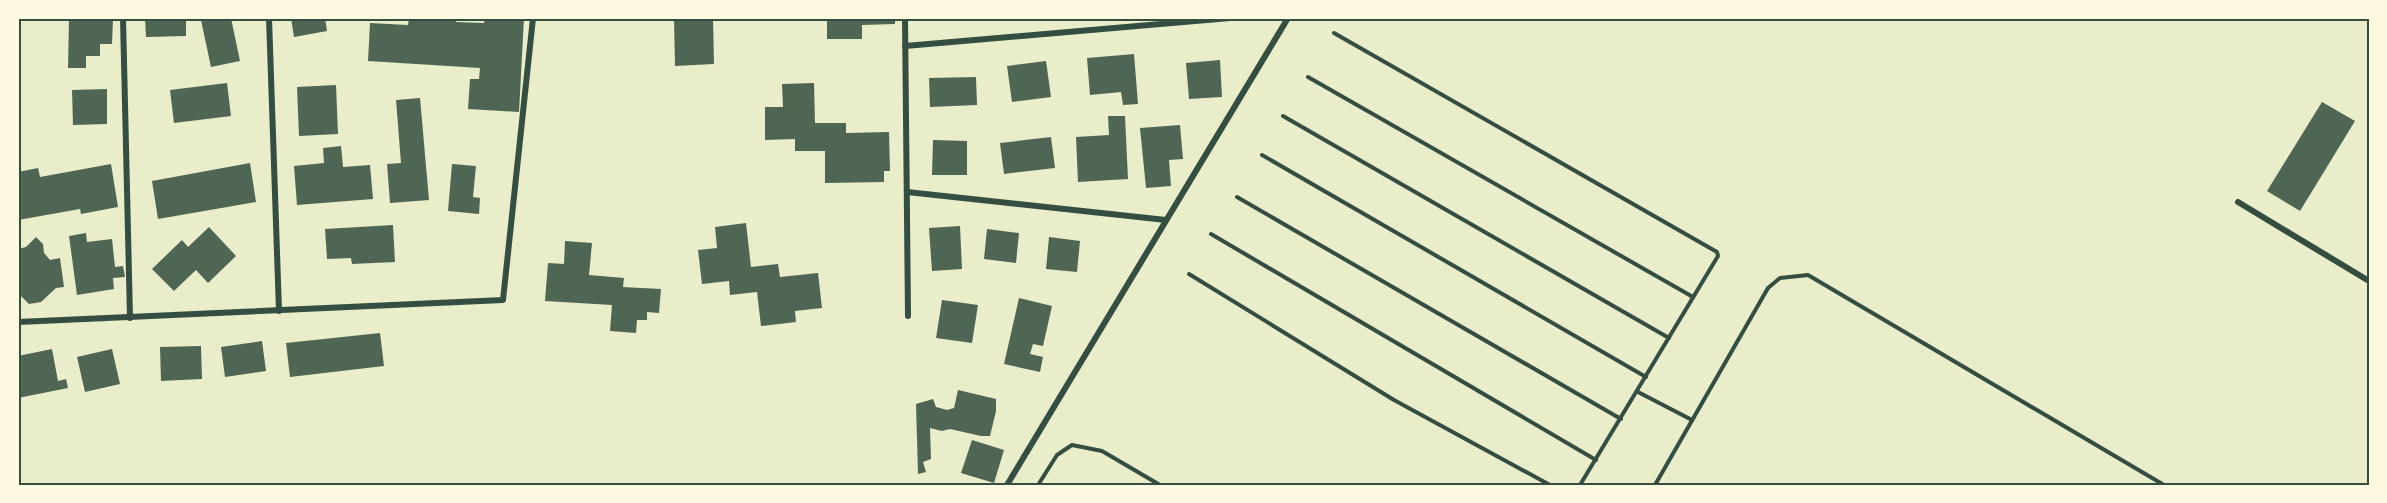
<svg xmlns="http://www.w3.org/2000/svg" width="2387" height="503" viewBox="0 0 2387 503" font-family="'Noto Sans',sans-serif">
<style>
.building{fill:#4f6655}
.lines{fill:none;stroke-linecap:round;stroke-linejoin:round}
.service{stroke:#344e41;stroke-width:4}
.minor{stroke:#344e41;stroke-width:6}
.neatline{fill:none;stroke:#344e41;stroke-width:2}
</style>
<rect width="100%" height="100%" fill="#e9edc9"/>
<!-- building -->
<g class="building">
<polygon points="69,18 113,18 112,44 100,44 100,56 86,56 86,68 68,68"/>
<polygon points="145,18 186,18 186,36 146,37"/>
<polygon points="211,18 231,18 240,61 211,67 201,20"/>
<polygon points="291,18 325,18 327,31 294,37"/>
<polygon points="409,18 456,18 456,22 484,23 485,18 524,18 519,112 468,109 470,79 479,79 480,68 368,61 370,23 408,25"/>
<polygon points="674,18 713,18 714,64 675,66"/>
<polygon points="827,18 895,18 895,24 862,25 862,39 827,39"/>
<polygon points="1134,54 1138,104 1123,105 1121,92 1090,95 1087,58"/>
<polygon points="1220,60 1222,97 1189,99 1186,63"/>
<polygon points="1046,61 1051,97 1012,102 1007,66"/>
<polygon points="976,77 977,105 930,107 929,78"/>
<polygon points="227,83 231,116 174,123 170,90"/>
<polygon points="814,83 815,123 846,123 846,133 889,132 890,171 884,171 884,182 825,183 825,151 795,151 795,139 765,140 765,107 783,107 782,84"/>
<polygon points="336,85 338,134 299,136 297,87"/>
<polygon points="107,89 107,124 73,125 72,90"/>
<polygon points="420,98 429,200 390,203 387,164 401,163 396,100"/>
<polygon points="2322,102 2355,121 2300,211 2267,191"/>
<polygon points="1108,116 1125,116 1128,179 1078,182 1076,137 1109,135"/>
<polygon points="1180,125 1183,159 1169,160 1171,186 1146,188 1140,128"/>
<polygon points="1051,137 1055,168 1004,174 1000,143"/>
<polygon points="933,140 967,141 967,175 932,175"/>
<polygon points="341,146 343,167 370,165 373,199 297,205 294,166 324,163 323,148"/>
<polygon points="250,163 256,202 158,219 152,181"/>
<polygon points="111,164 118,207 81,214 80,209 18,220 18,172 38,168 40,177"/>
<polygon points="452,164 476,166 473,197 480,198 479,214 448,211"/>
<polygon points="746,223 751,267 778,264 780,277 818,273 822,308 795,311 796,322 761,326 757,292 730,295 729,281 702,284 698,250 717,248 715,227"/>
<polygon points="393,225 395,262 352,264 351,258 327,259 325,229"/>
<polygon points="960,226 962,269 932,271 929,228"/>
<polygon points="209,227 236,256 208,283 196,270 174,291 152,269 182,240 188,247"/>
<polygon points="987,229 1019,233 1016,263 984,259"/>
<polygon points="86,233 87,242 112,239 115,267 123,266 125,277 113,278 114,289 77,295 69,236"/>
<polygon points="36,237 43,244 44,253 50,260 60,258 64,287 56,288 41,302 29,304 18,293 18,249 26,247"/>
<polygon points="1049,237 1080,241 1077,272 1046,269"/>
<polygon points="565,241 592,243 589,275 624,278 623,287 661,289 659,313 647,312 647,320 637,320 636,333 610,331 612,305 545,301 548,263 564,264"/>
<polygon points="1019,298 1052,306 1043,346 1033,344 1030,354 1043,357 1040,372 1004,364"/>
<polygon points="942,300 978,305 972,343 936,338"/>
<polygon points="380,333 384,366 290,377 286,343"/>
<polygon points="262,341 266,371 225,377 221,347"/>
<polygon points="201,346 202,379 161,381 160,347"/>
<polygon points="52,349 58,381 66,379 68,388 18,398 18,356"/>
<polygon points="112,349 120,384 85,392 77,357"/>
<polygon points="958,390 996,399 996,411 990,436 981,436 950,429 942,431 930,428 931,459 923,462 926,472 918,474 916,404 933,399 936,407 947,410 954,408"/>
<polygon points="972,440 1004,450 994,483 961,473"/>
</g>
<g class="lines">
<!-- service -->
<g class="service">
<polyline points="1334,33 1717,252 1718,256 1580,485"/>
<polyline points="1308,77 1693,297"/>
<polyline points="1283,116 1669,338"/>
<polyline points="1262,155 1646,377"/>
<polyline points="1237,197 1621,419"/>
<polyline points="1211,234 1596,460"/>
<polyline points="1189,274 1394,400 1550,485"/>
<polyline points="1638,392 1692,420"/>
<polyline points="1038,485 1057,455 1072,445 1102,451 1160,485"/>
<polyline points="1655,485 1768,288 1780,278 1808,275 2164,485"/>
</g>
<!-- minor -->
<g class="minor">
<polyline points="123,18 130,318"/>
<polyline points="269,18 279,311"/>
<polyline points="905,18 908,316"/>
<polyline points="905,46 1230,18"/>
<polyline points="907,192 1166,220"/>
<polyline points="2238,202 2369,281"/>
<polyline points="18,322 503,300 533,18"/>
<polyline points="1007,485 1288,18"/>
</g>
</g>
<!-- border -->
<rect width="2387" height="503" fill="none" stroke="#fefae0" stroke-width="39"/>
<rect x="20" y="20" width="2348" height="464" class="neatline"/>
</svg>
